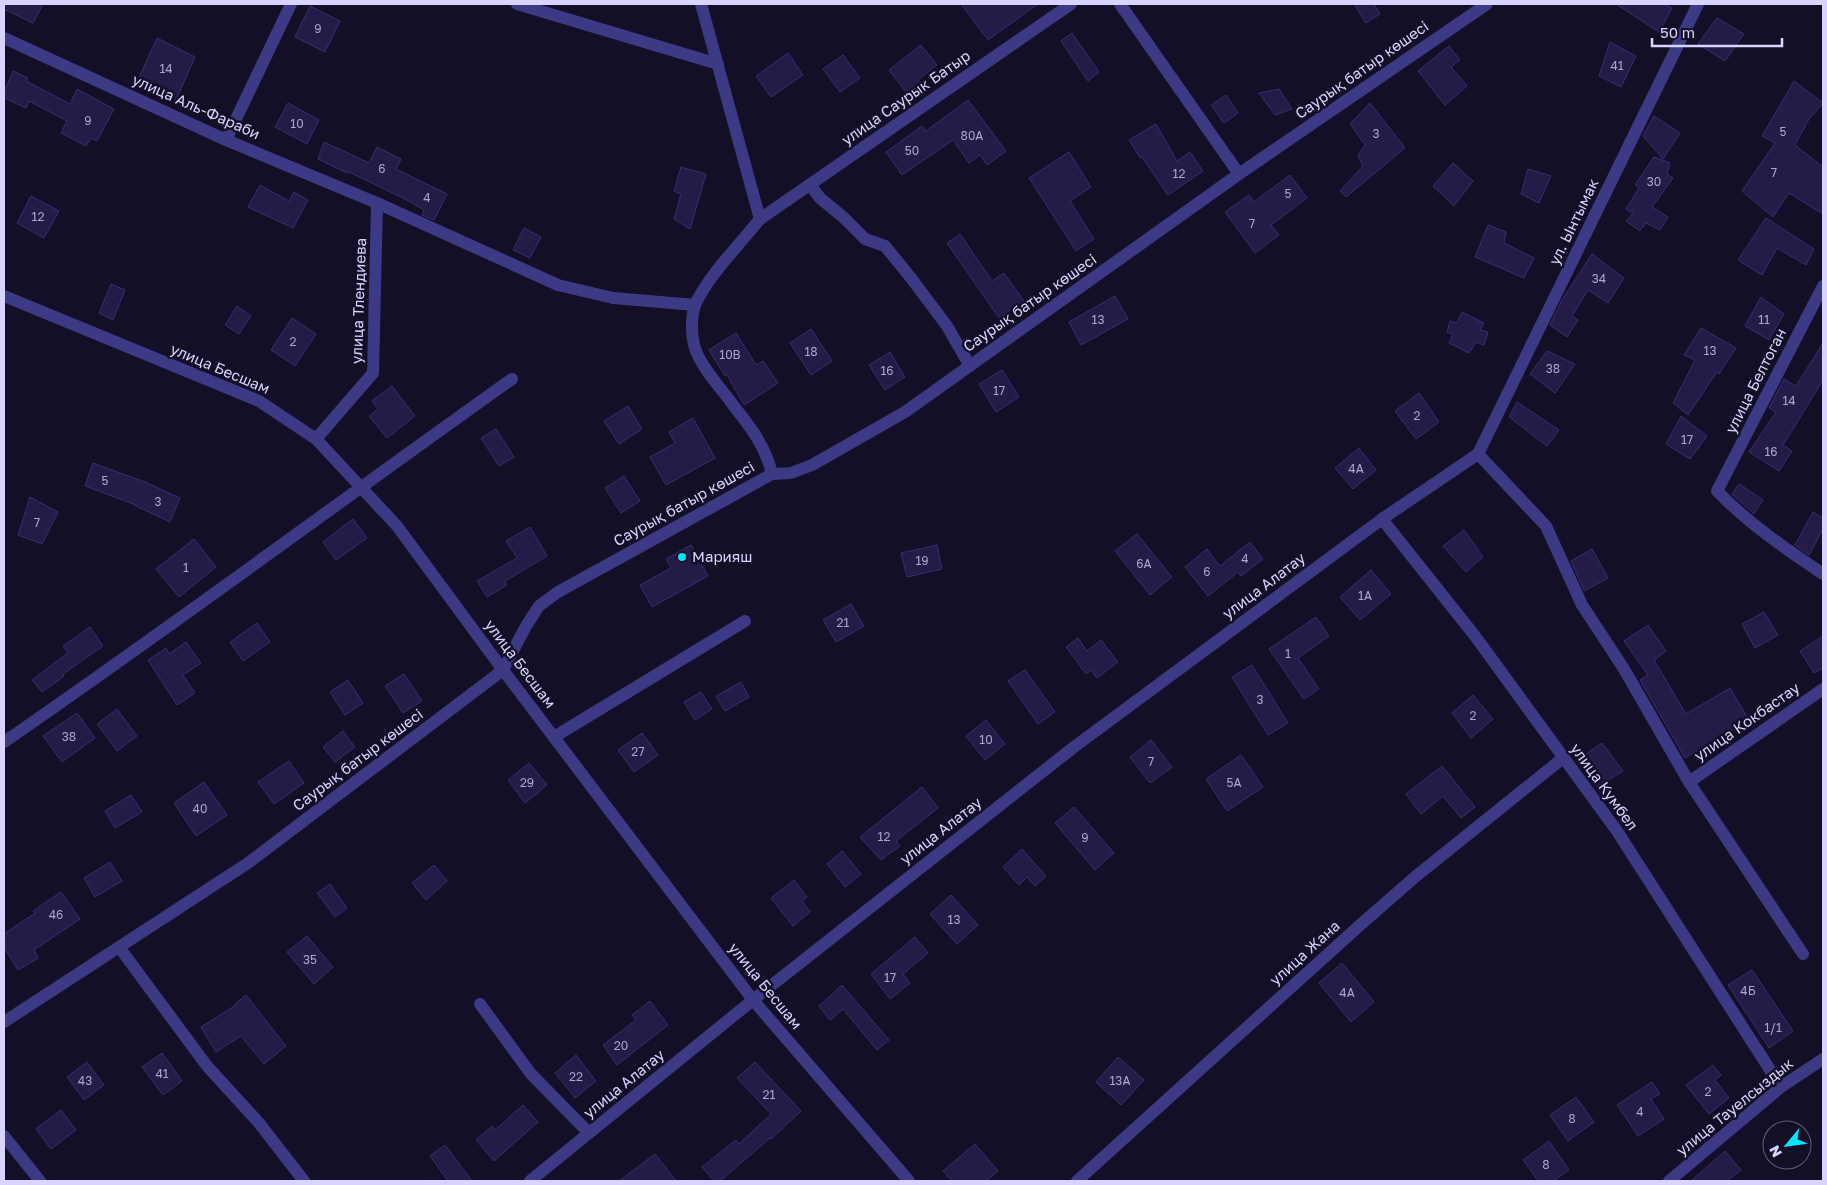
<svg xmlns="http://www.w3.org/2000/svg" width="1827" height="1185" viewBox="0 0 1827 1185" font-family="'Golos Text',sans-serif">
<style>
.building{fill:#241b47;stroke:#3b2d73}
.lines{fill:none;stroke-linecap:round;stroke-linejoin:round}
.minor{stroke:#3d3a85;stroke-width:12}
.poi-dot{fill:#00e5ff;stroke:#130f26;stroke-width:2}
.labels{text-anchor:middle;stroke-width:5;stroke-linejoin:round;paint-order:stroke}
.number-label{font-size:12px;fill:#aca6d1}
.street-label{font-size:15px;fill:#d9d4ff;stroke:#130f26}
.poi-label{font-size:15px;fill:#d9d4ff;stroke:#130f26;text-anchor:start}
</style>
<rect width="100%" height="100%" fill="#130f26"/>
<!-- building -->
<g class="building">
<polygon points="4,4 43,4 33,23 4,9"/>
<polygon points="961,4 1038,4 988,40"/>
<polygon points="1354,4 1374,4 1380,14 1366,23"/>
<polygon points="1616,4 1664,4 1672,8 1659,32"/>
<polygon points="310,6 340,21 325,52 295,37"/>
<polygon points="1717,18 1744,34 1725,61 1698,44"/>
<polygon points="1072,33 1099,72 1088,81 1061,41"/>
<polygon points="157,38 195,57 176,100 137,82"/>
<polygon points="1610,42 1636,56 1621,87 1599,76"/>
<polygon points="921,45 937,65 918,80 923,86 909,96 889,70"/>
<polygon points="1449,46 1460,60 1451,67 1467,86 1445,105 1418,71"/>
<polygon points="788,53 803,75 771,97 756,76"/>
<polygon points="843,55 860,78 840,92 823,69"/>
<polygon points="13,71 28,78 26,81 70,104 77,89 114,109 97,141 91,138 86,146 61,133 67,121 29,101 26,108 4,98 4,92"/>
<polygon points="1794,81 1823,103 1809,119 1795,145 1823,167 1823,214 1789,193 1773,217 1742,191 1775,143 1762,136"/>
<polygon points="1279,89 1292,109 1275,115 1259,93"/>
<polygon points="1226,95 1238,113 1224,123 1211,105"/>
<polygon points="968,100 1006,151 987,165 980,155 969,163 953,140 902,175 886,152 922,126 926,131"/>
<polygon points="288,103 319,120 307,144 275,127"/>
<polygon points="1370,103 1405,148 1346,197 1340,191 1363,166 1358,155 1365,145 1350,124"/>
<polygon points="1654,116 1680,133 1663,159 1643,136"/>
<polygon points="1156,124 1177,161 1190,152 1203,171 1168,195 1142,157 1140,158 1129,140"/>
<polygon points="324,142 369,163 377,147 401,159 396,169 447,194 434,220 422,215 424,210 407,200 347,171 347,173 318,159"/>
<polygon points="1069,152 1091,187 1070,201 1094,239 1076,251 1029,178"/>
<polygon points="1654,157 1670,163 1667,174 1673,178 1652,207 1668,217 1660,230 1646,223 1640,231 1626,221 1633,213 1626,209 1639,188 1635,185"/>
<polygon points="1453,163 1473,181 1454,206 1433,186"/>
<polygon points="681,167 706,174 690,229 674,219 681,194 674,191"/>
<polygon points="1528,169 1551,176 1539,203 1521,194"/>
<polygon points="1290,175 1307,198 1271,225 1279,235 1255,253 1225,212 1249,195 1254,202"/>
<polygon points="260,185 289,201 294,192 308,200 293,228 248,207"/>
<polygon points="31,196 59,211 44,238 17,223"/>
<polygon points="1766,218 1814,249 1806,265 1777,248 1762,275 1738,260"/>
<polygon points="1488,225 1506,232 1504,243 1534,258 1524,278 1475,257"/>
<polygon points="524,228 541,237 530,258 513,250"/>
<polygon points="960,234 992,281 1004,273 1024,301 999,318 947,243"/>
<polygon points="1592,254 1624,278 1608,303 1588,290 1572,316 1578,320 1567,337 1550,325 1562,300"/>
<polygon points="111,284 125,290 113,320 99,313"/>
<polygon points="1115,296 1128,319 1081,345 1069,322"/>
<polygon points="1761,297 1784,314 1769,340 1745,326"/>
<polygon points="237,306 251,316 239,334 225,325"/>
<polygon points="1462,312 1484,323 1480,330 1488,332 1484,345 1476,342 1469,353 1449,343 1453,334 1447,332 1450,321 1457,323"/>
<polygon points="292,318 316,334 295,366 271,350"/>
<polygon points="1701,328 1736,348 1719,374 1717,372 1688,415 1673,403 1695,360 1684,355"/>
<polygon points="811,329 832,361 811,375 790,343"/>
<polygon points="736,333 756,365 763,361 778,383 744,405 727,375 725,376 709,350"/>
<polygon points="1823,343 1823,380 1783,445 1792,451 1779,471 1749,452 1776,412 1769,408 1784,379 1796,386"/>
<polygon points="1547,351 1575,364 1555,393 1530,374"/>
<polygon points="890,352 905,377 885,390 869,365"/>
<polygon points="1002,370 1019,397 996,412 979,384"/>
<polygon points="392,386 415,416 387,438 369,416 378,409 372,401"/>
<polygon points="1419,393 1439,422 1416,439 1395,411"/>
<polygon points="1517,402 1559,430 1547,446 1509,417"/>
<polygon points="628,406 642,429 619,444 604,421"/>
<polygon points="1681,416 1707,436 1690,459 1666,444"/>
<polygon points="693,418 715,458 666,485 650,457 675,443 669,432"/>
<polygon points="496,429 514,457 499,466 481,438"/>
<polygon points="1359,448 1376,470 1353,489 1335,468"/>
<polygon points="93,463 145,482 180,498 170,522 136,506 136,505 85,486"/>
<polygon points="624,476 640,501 621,513 605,488"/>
<polygon points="1739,484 1763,500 1754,514 1732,494"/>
<polygon points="30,497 58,512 42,544 18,535"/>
<polygon points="1813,512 1823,518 1823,529 1809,555 1795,545"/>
<polygon points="353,519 367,538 336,560 323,542"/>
<polygon points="530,527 547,556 505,581 507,585 487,597 477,581 517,558 506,541"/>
<polygon points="1464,530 1483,557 1466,572 1443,546"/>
<polygon points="1137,534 1172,577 1150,595 1115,551"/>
<polygon points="194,539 216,567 179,597 156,569"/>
<polygon points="1250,542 1263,559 1241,576 1238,572 1208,596 1185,567 1207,549 1220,566"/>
<polygon points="691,545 708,576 652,607 640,585 671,568 666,559"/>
<polygon points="937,545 942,569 907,577 901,553"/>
<polygon points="1592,549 1608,578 1584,591 1571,561"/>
<polygon points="1371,570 1391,594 1360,620 1340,597"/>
<polygon points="851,604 864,626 836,642 823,620"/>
<polygon points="1764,612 1778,635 1755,648 1742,624"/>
<polygon points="1316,617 1329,636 1298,658 1319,689 1304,699 1269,649"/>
<polygon points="257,623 270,642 243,661 230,642"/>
<polygon points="1648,625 1666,651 1654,660 1686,714 1730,688 1749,720 1685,758 1640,680 1648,675 1624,641"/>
<polygon points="90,627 103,646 63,674 64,676 42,692 32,680 68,653 63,646"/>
<polygon points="1823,636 1823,668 1814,673 1800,651"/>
<polygon points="1078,638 1087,651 1101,640 1118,662 1097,678 1091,670 1086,674 1066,647"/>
<polygon points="186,642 201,663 183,675 195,693 177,705 148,660 166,648 169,654"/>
<polygon points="1252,665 1288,723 1268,735 1232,677"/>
<polygon points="1025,670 1055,712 1038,724 1008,681"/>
<polygon points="404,674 422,701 403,713 385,686"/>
<polygon points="348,680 363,703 345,715 330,692"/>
<polygon points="741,682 749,697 725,711 716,696"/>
<polygon points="701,692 712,709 695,720 684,702"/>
<polygon points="1473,695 1493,719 1471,738 1452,713"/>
<polygon points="117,709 137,736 117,751 97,724"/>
<polygon points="77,713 95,738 62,762 43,736"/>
<polygon points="986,720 1005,744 985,760 966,736"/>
<polygon points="343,731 355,747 335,762 323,747"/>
<polygon points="642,733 658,755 634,772 618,750"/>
<polygon points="1151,740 1172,767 1150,783 1130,757"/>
<polygon points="1602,743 1623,771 1597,787 1580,758"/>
<polygon points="1241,755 1263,787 1227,811 1206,779"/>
<polygon points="289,761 304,783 274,804 258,782"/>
<polygon points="529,763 547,785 525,803 508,780"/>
<polygon points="1442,766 1475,807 1461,818 1443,796 1421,814 1406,794"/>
<polygon points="204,782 227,815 196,836 174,803"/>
<polygon points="922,787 938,808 896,841 900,846 881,860 860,837"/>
<polygon points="131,795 142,812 115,828 105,811"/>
<polygon points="1074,807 1114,853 1095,870 1055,823"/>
<polygon points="1022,849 1046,876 1035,886 1027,877 1019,885 1003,867"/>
<polygon points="842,851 861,874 845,887 827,864"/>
<polygon points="110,862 122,881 95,897 84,878"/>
<polygon points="434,865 447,881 426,900 412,883"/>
<polygon points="794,880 807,897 802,901 810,912 793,926 771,898"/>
<polygon points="330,884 347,908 335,917 317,893"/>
<polygon points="61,892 80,919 34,950 38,958 18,970 4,947 4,934 35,913 33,911"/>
<polygon points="951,895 978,925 957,944 930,914"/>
<polygon points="307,936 333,967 314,984 287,952"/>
<polygon points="915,937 928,953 903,974 910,983 890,999 871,974"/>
<polygon points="1342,963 1374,1002 1351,1022 1319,983"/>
<polygon points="1752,970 1793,1031 1769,1048 1728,985"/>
<polygon points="842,985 889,1040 877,1050 843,1009 830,1020 819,1006"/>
<polygon points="246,995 286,1046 264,1064 241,1036 216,1052 201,1027 236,1005 235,1004"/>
<polygon points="650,1001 668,1025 617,1065 603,1045 636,1020 632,1015"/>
<polygon points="162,1053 182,1081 163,1095 142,1067"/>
<polygon points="576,1055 596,1081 575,1098 555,1073"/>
<polygon points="1118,1057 1144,1080 1121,1105 1096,1082"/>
<polygon points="87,1062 104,1085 84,1100 67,1077"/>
<polygon points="755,1062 801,1111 771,1139 770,1138 720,1181 714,1181 702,1167 736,1140 739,1144 771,1114 737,1078"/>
<polygon points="1713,1065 1721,1075 1715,1080 1729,1098 1709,1114 1686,1085"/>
<polygon points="1652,1082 1660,1094 1651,1099 1664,1119 1638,1136 1617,1105"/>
<polygon points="1576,1097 1594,1122 1568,1141 1550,1115"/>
<polygon points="523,1105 538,1122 494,1161 476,1140 492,1126 495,1130"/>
<polygon points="61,1110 76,1130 51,1149 36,1129"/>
<polygon points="1549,1141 1569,1170 1553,1181 1538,1181 1523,1160"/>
<polygon points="975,1144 998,1171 986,1181 952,1181 943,1171"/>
<polygon points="445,1145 472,1181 448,1181 430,1156"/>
<polygon points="1725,1151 1741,1170 1727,1181 1691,1181"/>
<polygon points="655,1154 676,1181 619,1181"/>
</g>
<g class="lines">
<!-- minor -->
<g class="minor">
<polyline points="517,4 718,64"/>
<path d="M701 4 760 219C741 243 708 276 696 303 691 315 691 332 694 345 699 365 721 388 733 405 751 428 765 445 772 474"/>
<polyline points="1120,4 1239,174"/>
<polyline points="4,38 226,140 377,203 558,285 613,298 695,305"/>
<polyline points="226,140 291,4"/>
<polyline points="810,185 820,198 843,217 865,239 885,246 911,278 947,326 970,366"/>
<polyline points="760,219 1071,4"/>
<path d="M1823 286 1717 491C1749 524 1786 549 1823 574"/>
<polyline points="4,296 259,401 316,439 397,526 503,670 753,1000 909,1181"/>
<polyline points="316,439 373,373 377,203"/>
<polyline points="1478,454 1546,526 1582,605 1624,669 1689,782 1803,954"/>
<polyline points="1478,454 1698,4"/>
<polyline points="1382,519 1475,636 1617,831 1781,1087"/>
<polyline points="554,737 745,621"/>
<path d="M4 742C175 624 342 500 512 379"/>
<polyline points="1689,782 1823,689"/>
<polyline points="119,947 207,1066 259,1123 304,1181"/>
<polyline points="480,1004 531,1074 589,1133"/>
<polyline points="4,1022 248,863 503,670 526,626 539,606 558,592 772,474 791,473 812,465 905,412 1239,174 1487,4"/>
<polyline points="4,1136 40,1181"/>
<polyline points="530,1181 753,1000 1074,747 1382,519 1478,454"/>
<polyline points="1077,1181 1359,926 1415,877 1563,758"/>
<polyline points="1669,1181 1781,1087 1823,1059"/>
</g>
</g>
<!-- markers -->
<circle class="poi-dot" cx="682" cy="557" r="5"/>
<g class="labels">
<!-- number labels -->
<g class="number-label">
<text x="318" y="33">9</text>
<text x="1617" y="70">41</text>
<text x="166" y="73">14</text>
<text x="88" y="125">9</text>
<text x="297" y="128">10</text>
<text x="1783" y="136">5</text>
<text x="1376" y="138">3</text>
<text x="972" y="140">80А</text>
<text x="912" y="155">50</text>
<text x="382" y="173">6</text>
<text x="1774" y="177">7</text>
<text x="1179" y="178">12</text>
<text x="1654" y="186">30</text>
<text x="1288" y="198">5</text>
<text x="427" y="202">4</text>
<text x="38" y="221">12</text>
<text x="1252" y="228">7</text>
<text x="1599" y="283">34</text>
<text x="1098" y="324">13</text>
<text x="1764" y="324">11</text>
<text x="293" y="346">2</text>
<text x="1710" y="355">13</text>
<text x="811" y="356">18</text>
<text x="730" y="359">10В</text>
<text x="1553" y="373">38</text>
<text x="887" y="375">16</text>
<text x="999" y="395">17</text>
<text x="1789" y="405">14</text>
<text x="1417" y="420">2</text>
<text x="1687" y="444">17</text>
<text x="1771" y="456">16</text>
<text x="1356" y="473">4А</text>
<text x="105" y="485">5</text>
<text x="158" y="506">3</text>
<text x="37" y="527">7</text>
<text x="1245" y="563">4</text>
<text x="922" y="565">19</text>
<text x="1144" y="568">6А</text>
<text x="186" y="572">1</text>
<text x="1207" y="576">6</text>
<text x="1365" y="600">1А</text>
<text x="843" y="627">21</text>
<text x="1288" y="658">1</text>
<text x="1260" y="704">3</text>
<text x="1473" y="720">2</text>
<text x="69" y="741">38</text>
<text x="986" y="744">10</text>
<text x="638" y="756">27</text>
<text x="1151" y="766">7</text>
<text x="527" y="787">29</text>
<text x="1234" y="787">5А</text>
<text x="200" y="813">40</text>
<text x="884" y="841">12</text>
<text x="1085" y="842">9</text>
<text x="56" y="919">46</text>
<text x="954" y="924">13</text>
<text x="310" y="964">35</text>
<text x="890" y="982">17</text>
<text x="1748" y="995">4Б</text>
<text x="1347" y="997">4А</text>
<text x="1773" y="1032">1/1</text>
<text x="621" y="1050">20</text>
<text x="162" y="1078">41</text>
<text x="576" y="1081">22</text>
<text x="85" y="1085">43</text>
<text x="1120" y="1085">13А</text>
<text x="1708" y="1096">2</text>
<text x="769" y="1099">21</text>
<text x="1640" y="1116">4</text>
<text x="1572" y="1123">8</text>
<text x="1546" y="1169">8</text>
</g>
<!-- street labels -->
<g class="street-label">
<text transform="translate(1362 70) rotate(-35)" y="5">Саурық батыр көшесі</text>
<text transform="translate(906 98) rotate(-35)" y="5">улица Саурык Батыр</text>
<text transform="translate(196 107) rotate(24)" y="5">улица Аль-Фараби</text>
<text transform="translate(1574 222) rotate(-64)" y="5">ул. Ынтымак</text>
<text transform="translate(359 301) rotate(-88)" y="5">улица Тлендиева</text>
<text transform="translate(1030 303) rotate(-35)" y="5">Саурық батыр көшесі</text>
<text transform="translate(220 369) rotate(23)" y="5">улица Бесшам</text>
<text transform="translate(1756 381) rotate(-63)" y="5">улица Белтоган</text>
<text transform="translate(684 504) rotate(-29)" y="5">Саурық батыр көшесі</text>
<text transform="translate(1264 586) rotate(-37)" y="5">улица Алатау</text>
<text transform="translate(520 664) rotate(53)" y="5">улица Бесшам</text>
<text transform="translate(1747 722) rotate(-35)" y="5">улица Кокбастау</text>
<text transform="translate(358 760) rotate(-37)" y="5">Саурық батыр көшесі</text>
<text transform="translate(1604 787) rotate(54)" y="5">улица Кумбел</text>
<text transform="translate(941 831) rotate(-38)" y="5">улица Алатау</text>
<text transform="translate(1305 953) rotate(-42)" y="5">улица Жана</text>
<text transform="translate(765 986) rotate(51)" y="5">улица Бесшам</text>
<text transform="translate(624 1084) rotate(-39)" y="5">улица Алатау</text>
<text transform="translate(1735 1107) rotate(-39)" y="5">улица Тауелсыздык</text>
</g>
<!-- poi labels -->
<g class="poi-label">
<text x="692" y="562">Марияш</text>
</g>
</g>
<!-- border -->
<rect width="1827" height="1185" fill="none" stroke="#d9d4ff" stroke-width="10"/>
<!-- north arrow -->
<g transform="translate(1787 1145) rotate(241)"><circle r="24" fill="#130f26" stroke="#625e7d"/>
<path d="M0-4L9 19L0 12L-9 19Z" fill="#00e5ff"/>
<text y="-8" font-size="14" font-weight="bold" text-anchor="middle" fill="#d9d4ff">N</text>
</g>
<!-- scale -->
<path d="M1652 38v8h130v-8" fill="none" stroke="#d9d4ff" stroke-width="2.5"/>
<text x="1660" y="38" font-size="15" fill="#d9d4ff" stroke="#130f26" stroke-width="4" paint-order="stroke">50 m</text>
</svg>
